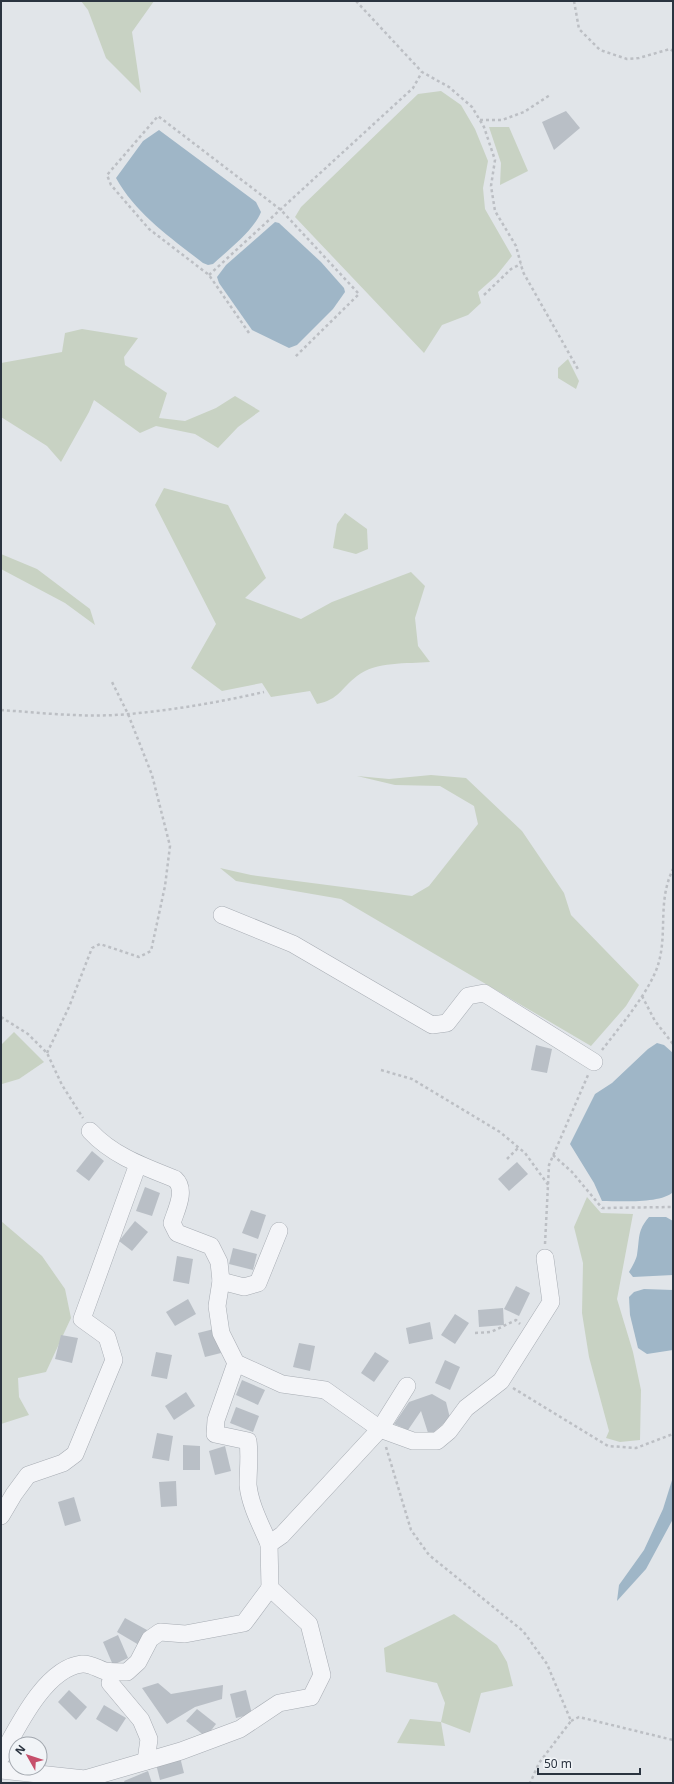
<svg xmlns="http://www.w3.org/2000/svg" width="674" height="1784" viewBox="0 0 674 1784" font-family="'Noto Sans',sans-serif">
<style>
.green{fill:#c8d2c3}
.water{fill:#9fb6c7}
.building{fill:#b9bfc6}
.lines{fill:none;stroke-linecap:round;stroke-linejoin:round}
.minor-casing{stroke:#a7acb3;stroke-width:18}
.path{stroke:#bcbfc4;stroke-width:2.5;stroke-dasharray:3 3;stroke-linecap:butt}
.minor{stroke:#f4f5f8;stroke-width:17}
</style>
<rect width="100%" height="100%" fill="#e1e5e9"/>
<!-- green -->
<g class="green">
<polygon points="81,1 154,1 132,32 141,93 106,58 88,10"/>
<polygon points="441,91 461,105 475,129 488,161 483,188 485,209 512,256 496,276 478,292 481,303 468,315 442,325 424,353 295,217 301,207 418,94"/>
<polygon points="489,127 509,127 528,171 500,185 501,163"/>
<polygon points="82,329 138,338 124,357 125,365 167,393 159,418 185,421 216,408 235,396 260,411 238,427 218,448 195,434 156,426 140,433 94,400 89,412 61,462 47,446 1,417 1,363 62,352 65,333"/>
<polygon points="568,359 579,381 576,389 558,378 558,368"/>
<path d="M164 488 228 505 266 578 245 598 301 619 332 602 411 572 425 586 415 618 418 646 430 662C407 664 376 661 357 676 340 689 340 699 317 704L310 691 271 697 262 683 222 691 191 668 216 624 155 505Z"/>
<polygon points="345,513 367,529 368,549 356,554 333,548 337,524"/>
<polygon points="1,554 37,569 90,609 95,625 65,603 1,569"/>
<polygon points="431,775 466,778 522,831 564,893 571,915 639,985 626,1006 591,1046 341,899 236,881 220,868 251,875 412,896 429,886 478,824 474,806 440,786 395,785 357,776 389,779"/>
<polygon points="14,1032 44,1062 19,1079 2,1084 1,1045"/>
<polygon points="587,1197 601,1213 633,1214 617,1299 633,1352 641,1390 640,1440 620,1442 606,1438 609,1431 589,1357 582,1313 583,1263 574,1227"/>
<polygon points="1,1221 42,1256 65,1289 71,1318 46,1372 18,1378 19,1397 29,1415 1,1424"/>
<polygon points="454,1614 497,1645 507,1662 513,1686 481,1693 470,1733 441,1722 445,1746 397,1743 410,1719 441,1722 445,1703 437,1683 386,1672 384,1648"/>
</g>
<!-- water -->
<g class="water">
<path d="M159 130 256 202 261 212C254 230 227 251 213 264L208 265 203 263C171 238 136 214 116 178L143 141Z"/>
<polygon points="275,222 279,223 321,262 344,288 345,292 333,309 297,345 289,348 252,330 219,283 217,277 226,265"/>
<path d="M657 1043 664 1045 673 1053V1192C661 1204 619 1201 602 1201L594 1183 570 1144 595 1094 612 1083 648 1049Z"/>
<path d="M649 1217H666L673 1221V1275L633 1277 629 1272C632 1267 636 1260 637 1255 640 1237 637 1231 649 1217Z"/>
<polygon points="644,1289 673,1290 673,1350 647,1354 638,1348 630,1315 629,1297 634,1292"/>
<polygon points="673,1477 673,1519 646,1569 617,1601 619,1585 644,1550 663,1509"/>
</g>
<!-- building -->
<g class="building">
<polygon points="566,111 580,128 554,150 542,122"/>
<polygon points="536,1045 552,1049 547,1073 531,1070"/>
<polygon points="92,1151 104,1161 89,1181 76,1171"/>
<polygon points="517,1162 528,1174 509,1191 498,1179"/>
<polygon points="145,1187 160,1193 152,1216 136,1211"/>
<polygon points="251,1210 266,1215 258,1239 242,1233"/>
<polygon points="135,1221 148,1232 132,1251 119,1241"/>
<polygon points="233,1248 257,1254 253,1270 229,1264"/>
<polygon points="177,1256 193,1259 189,1284 173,1281"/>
<polygon points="516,1286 530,1293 519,1316 504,1309"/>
<polygon points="188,1299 196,1314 175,1326 166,1312"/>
<polygon points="503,1308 504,1325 479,1327 478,1310"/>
<polygon points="455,1314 469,1323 455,1344 441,1335"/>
<polygon points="430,1322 433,1339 409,1344 406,1328"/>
<polygon points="214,1329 221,1353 205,1357 198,1333"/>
<polygon points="61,1335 78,1338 72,1363 55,1359"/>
<polygon points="299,1343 315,1346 310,1371 293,1367"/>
<polygon points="156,1352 172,1355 167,1379 151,1376"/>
<polygon points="375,1352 389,1361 374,1382 361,1373"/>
<polygon points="445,1360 460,1367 450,1390 435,1383"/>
<polygon points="242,1380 265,1390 258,1405 236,1395"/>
<polygon points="186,1392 195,1406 174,1420 165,1406"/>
<polygon points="432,1394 446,1402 450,1418 429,1436 421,1411 408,1430 394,1424 409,1402"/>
<polygon points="236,1407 259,1416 253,1432 230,1423"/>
<polygon points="157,1433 173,1436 169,1461 152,1458"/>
<polygon points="183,1445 200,1446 200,1470 183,1470"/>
<polygon points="225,1446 231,1471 215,1475 209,1451"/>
<polygon points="176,1481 177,1506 161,1507 159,1482"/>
<polygon points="74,1497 81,1521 65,1526 58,1502"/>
<polygon points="125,1618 147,1630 139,1645 117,1632"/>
<polygon points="118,1635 128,1658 113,1665 103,1642"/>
<polygon points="158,1683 171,1694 223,1685 222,1699 195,1707 167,1724 142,1688"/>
<polygon points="69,1690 87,1707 76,1720 58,1702"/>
<polygon points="246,1690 252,1714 236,1718 230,1694"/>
<polygon points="104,1705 126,1718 117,1732 96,1719"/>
<polygon points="197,1709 216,1724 206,1737 186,1721"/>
<polygon points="180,1757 184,1773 160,1780 156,1764"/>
<polygon points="148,1771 152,1783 125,1783 124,1781"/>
</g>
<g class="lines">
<defs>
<g id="minor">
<polyline points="222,915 293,944 432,1025 447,1023 468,996 484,993 594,1062"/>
<path d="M90 1131C113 1156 145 1167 175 1179 187 1190 176 1210 172 1223L177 1233 211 1246 219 1262 221 1281 217 1306 221 1333 236 1363 282 1384 325 1390 380 1429 413 1441H437L449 1431 466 1408 501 1381 551 1302 545 1258"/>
<polyline points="221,1281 244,1287 258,1283 279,1231"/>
<path d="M236 1363 216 1420 215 1434 248 1441C250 1456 248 1470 248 1485 250 1505 261 1525 269 1544"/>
<polyline points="1,1516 14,1494 28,1475 63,1463 75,1454 114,1360 107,1337 82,1319 138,1164"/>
<polyline points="110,1683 141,1720 149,1739 146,1761"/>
<path d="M1 1757C17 1728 45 1668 82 1664 90 1663 98 1669 105 1671 112 1672 120 1672 127 1672L138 1662 150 1639 160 1632 185 1634 244 1623 270 1588"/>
<polyline points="1,1770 85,1779 181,1751 240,1729 279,1703 311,1697 322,1675 309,1624 270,1588 269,1544 282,1535 380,1429 407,1386"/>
</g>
</defs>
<!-- minor casing -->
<use href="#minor" class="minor-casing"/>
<!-- path -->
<g class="path">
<polyline points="356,1 422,72 449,87 472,107 484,127 495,160 491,186 495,211 516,246 523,272 579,371"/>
<polyline points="574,1 579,29 600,50 627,59 639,58 670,49 673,51"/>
<polyline points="480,120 502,120 524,112 550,95"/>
<polyline points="209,275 413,88 422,72"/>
<polyline points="484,295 511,269 521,264"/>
<polyline points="249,333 209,275 149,229 111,185 107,175 158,116 281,210 359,294 295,357"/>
<path d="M1 710C43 713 87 718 129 714 174 710 220 702 264 692"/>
<polyline points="642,996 655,1021 673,1044"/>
<polyline points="1,1017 28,1034 47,1053 62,1085 83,1118"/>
<path d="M602 1050C619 1028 650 991 658 965 668 933 657 902 673 869"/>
<polyline points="47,1053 69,1007 92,948 100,944 139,957 151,951 165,886 170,846 152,775 128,714 111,680"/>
<polyline points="381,1070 412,1079 500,1132 525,1153 549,1186"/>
<polyline points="553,1155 572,1172 602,1208 673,1207"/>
<polyline points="507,1159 519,1147"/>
<polyline points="545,1244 549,1165 588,1075"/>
<polyline points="475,1333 491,1332 516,1320 520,1324"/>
<polyline points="513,1388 608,1446 636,1448 673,1434"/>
<polyline points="386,1447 411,1530 429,1555 523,1631 547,1664 571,1721 539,1763 530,1783"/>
<polyline points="571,1721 579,1717 673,1740"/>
</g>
<!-- minor -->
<use href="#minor" class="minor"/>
</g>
<!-- border -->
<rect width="674" height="1784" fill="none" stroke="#2b3440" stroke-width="4"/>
<!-- north arrow -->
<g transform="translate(28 1756) rotate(309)"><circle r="19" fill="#f1f4f7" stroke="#a2a7ae"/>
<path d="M0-3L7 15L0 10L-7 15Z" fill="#c64f6b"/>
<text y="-6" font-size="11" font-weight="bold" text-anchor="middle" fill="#2b3440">N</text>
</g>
<!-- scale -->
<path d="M538 1768v6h102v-6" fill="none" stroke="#2b3440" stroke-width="2"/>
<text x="544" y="1768" font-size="12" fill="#2b3440" stroke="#f1f4f7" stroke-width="3" paint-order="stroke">50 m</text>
</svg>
